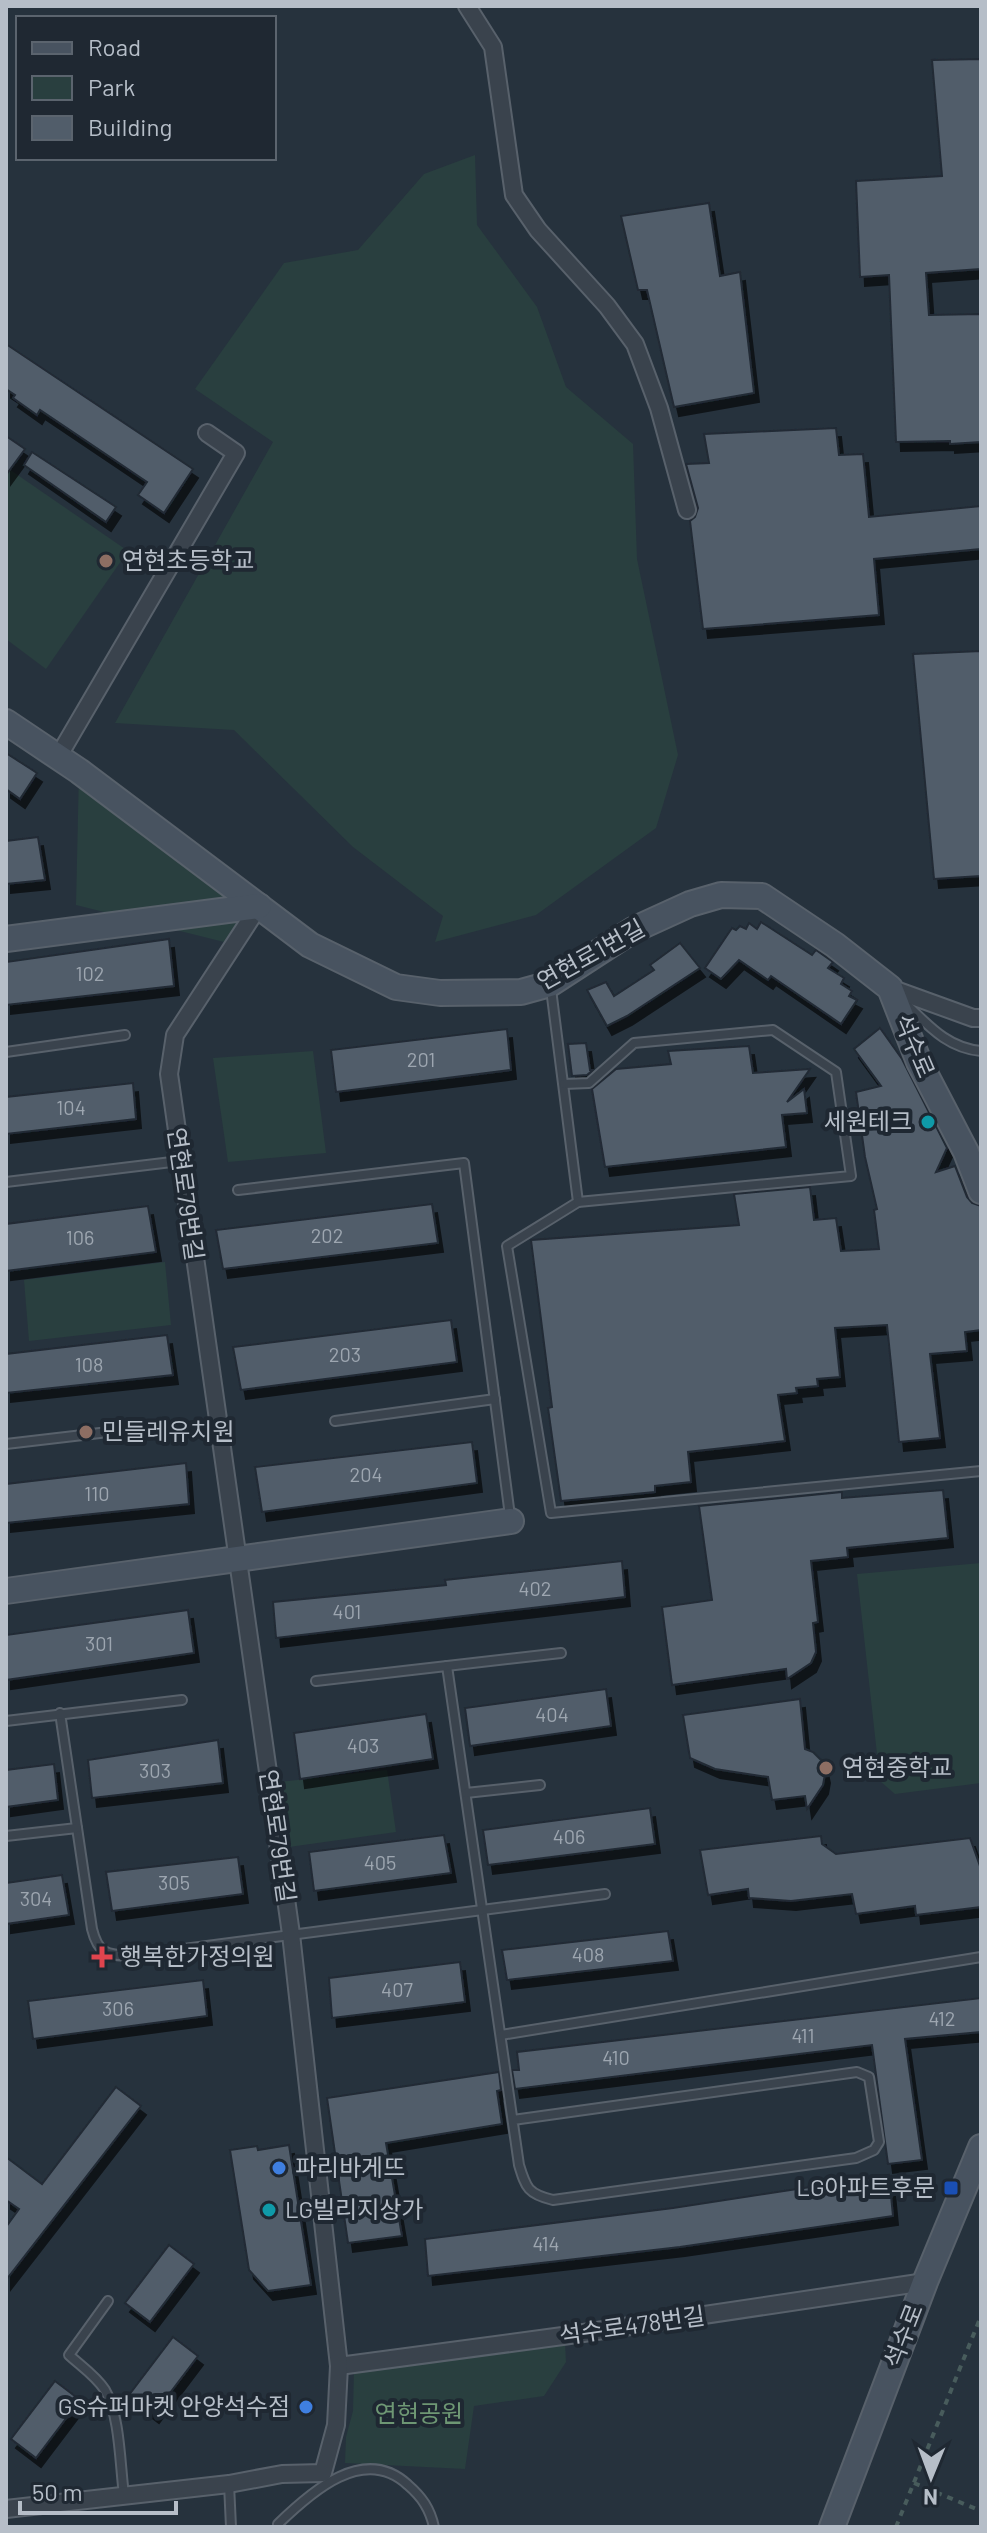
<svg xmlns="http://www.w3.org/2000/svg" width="987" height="2533" viewBox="0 0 987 2533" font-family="Barlow,'Noto Sans KR',sans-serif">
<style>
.green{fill:#293f3f}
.building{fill:#515d6a;stroke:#212a34;stroke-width:2;filter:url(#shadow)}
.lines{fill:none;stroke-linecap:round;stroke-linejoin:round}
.lane-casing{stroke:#58616b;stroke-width:12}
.street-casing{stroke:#58616b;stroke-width:20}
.secondary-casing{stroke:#58616b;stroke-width:28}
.path{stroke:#485c5c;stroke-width:4;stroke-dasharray:6 6;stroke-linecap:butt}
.lane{stroke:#3a434d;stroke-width:8}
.street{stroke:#3a434d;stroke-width:16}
.secondary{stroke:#485360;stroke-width:24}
.education-dot{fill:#8d6e63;stroke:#1f2832;stroke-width:3}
.culture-dot{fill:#0f9aa8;stroke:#1f2832;stroke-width:3}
.health-dot{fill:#e0444e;stroke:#1f2832;stroke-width:3}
.shop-dot{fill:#3f7fe0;stroke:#1f2832;stroke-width:3}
.transit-dot{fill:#1a4fb4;stroke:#1f2832;stroke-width:3}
.labels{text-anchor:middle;stroke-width:8;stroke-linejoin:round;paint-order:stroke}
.number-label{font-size:20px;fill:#9da6b0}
.poi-label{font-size:24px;fill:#b6bec8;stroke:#1f2832;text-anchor:start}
.street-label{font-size:24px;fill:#b6bec8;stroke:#1f2832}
.park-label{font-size:24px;fill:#6e9774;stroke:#1f2832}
</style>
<defs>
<filter id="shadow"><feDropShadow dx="5" dy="9" stdDeviation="0" flood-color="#0009"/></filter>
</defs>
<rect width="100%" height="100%" fill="#26323d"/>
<!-- green -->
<g class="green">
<polygon points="475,155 477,225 537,307 566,387 633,444 637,559 678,755 656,828 536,915 435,942 443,916 353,847 234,730 115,723 273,442 195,389 284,263 358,250 424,174"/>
<polygon points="6,467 128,551 46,669 6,639"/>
<polygon points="79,771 259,906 236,945 76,905"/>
<polygon points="313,1051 326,1153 228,1162 213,1058"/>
<polygon points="165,1262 171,1325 29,1341 24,1280"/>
<polygon points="981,1563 981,1783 895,1794 880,1781 857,1574"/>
<polygon points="387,1770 396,1832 289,1847 279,1782"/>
<polygon points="565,2342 566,2362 544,2396 474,2406 465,2469 345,2463 346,2437 353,2411 354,2370"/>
</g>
<!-- building -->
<g class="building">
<polygon points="981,59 981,269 926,273 929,315 981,314 981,442 950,444 950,441 896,442 889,275 860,277 856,181 942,176 932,60"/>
<polygon points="709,203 720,276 740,272 754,393 674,407 647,290 638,290 621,216"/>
<polygon points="6,344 193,469 164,513 138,495 147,482 40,410 37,415 13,398 15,395 6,389"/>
<polygon points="836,428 839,455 863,454 869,517 981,506 981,549 874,559 879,615 703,629 690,521 695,517 698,508 686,464 709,463 704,434"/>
<polygon points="6,436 25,449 6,475"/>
<polygon points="32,452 116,507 106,522 24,465"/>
<polygon points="981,651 981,876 934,879 913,654"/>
<polygon points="6,753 37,773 20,799 6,789"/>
<polygon points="38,837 45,880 6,884 6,841"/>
<polygon points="761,922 812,955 816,950 833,962 828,968 844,978 841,984 852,991 849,996 857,1000 841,1024 771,976 768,980 739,960 721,979 705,968 732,928 736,930 740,926 746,929 749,923 757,929"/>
<polygon points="169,939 174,986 6,1005 6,962"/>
<polygon points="680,943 700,968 627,1016 607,1026 587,990 606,982 614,996 654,970 650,965"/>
<polygon points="880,1028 902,1059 947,1148 936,1172 955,1166 967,1197 972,1203 981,1206 981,1330 965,1332 967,1351 930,1354 940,1438 899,1442 887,1325 835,1328 840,1377 817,1379 818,1386 796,1388 797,1393 778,1395 785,1441 688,1452 691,1482 655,1486 655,1492 561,1501 548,1408 552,1407 531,1240 739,1225 734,1194 810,1187 814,1220 836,1218 841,1251 879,1249 874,1210 877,1209 865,1157 856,1092 881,1086 854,1049"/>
<polygon points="507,1029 511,1070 336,1092 331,1050"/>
<polygon points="586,1043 590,1070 593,1070 587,1075 572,1076 568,1044"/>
<polygon points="749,1046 753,1073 810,1069 787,1102 804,1089 807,1113 782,1115 786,1147 605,1167 592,1089 616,1069 671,1064 668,1051"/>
<polygon points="133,1083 136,1119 6,1134 6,1097"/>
<polygon points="432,1204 438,1243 223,1269 216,1230"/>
<polygon points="148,1206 156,1252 6,1271 6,1224"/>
<polygon points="451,1320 457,1362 241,1390 233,1347"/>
<polygon points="167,1335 173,1375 6,1393 6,1354"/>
<polygon points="472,1442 477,1483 262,1512 255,1467"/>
<polygon points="186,1463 189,1504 6,1523 6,1484"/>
<polygon points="943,1490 948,1538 847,1548 848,1557 811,1561 818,1622 813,1623 816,1652 811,1663 787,1679 786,1669 672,1685 662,1607 712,1600 699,1506 842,1492 842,1498"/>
<polygon points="622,1561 625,1597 276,1638 273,1602 446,1585 445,1580"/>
<polygon points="188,1610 194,1653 6,1680 6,1635"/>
<polygon points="606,1689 611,1726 470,1746 465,1708"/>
<polygon points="800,1699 805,1749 813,1752 822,1761 825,1774 823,1785 807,1809 805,1796 772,1800 768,1777 715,1769 690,1758 683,1715"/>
<polygon points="426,1714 433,1759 300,1779 294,1733"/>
<polygon points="218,1740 223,1783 92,1798 88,1760"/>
<polygon points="54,1764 58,1800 6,1807 6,1770"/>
<polygon points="650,1808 655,1844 488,1865 483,1830"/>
<polygon points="444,1835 451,1873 314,1891 309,1852"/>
<polygon points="821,1836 822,1844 836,1854 970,1838 981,1869 981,1907 916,1915 915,1906 856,1914 852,1894 791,1901 749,1898 748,1889 708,1895 700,1850"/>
<polygon points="238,1857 243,1894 112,1911 106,1872"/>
<polygon points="62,1875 69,1915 6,1924 6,1883"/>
<polygon points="668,1931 673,1961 507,1980 502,1950"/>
<polygon points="460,1962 465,2002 332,2018 329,1978"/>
<polygon points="203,1980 207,2016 33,2039 28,2001"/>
<polygon points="981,1998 981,2032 905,2039 922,2160 888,2164 872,2045 515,2089 512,2070 519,2070 517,2052"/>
<polygon points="499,2072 501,2090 497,2091 502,2124 386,2143 402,2236 348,2243 327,2098"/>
<polygon points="116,2087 141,2106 6,2280 6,2227 19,2209 6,2200 6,2157 42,2184"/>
<polygon points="289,2145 311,2285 268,2291 249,2270 230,2150 257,2146 258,2150"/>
<polygon points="889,2175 893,2216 680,2247 428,2276 425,2239 673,2208"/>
<polygon points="169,2245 194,2264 150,2322 125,2303"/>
<polygon points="173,2337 198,2356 154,2414 129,2395"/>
<polygon points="55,2381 80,2400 36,2458 11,2439"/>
</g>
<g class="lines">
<defs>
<g id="lane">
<polyline points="551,989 578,1202 507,1246 551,1513 981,1471"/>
<path d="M905 1003C928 1025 947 1048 981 1051"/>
<polyline points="6,1052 125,1035"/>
<polyline points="564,1084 589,1083 634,1043 773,1030 836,1072 851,1176 578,1202"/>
<polyline points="6,1182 180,1161"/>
<polyline points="238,1190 464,1163 510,1516"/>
<polyline points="335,1421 495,1399"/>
<polyline points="6,1444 117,1431"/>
<path d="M447 1666 519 2165C526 2188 528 2194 553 2200L856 2158 874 2150 879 2142 869 2077 857 2072 513 2120"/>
<polyline points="316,1681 561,1653"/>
<path d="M60 1713 92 1929C98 1953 106 1955 130 1956L605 1894"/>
<polyline points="6,1721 182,1700"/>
<polyline points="466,1793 540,1785"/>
<polyline points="6,1836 77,1828"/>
<polyline points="501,2035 981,1957"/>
<path d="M108 2301 69 2355C81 2366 96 2376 105 2390 120 2415 120 2465 124 2495"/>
<polyline points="229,2484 231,2527"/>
<path d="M278 2524C311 2492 364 2444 408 2485 422 2497 430 2509 434 2527"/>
</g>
<g id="street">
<polyline points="467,6 493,47 514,195 538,230 607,306 635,344 659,408 687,510"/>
<polyline points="58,757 236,453 207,433"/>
<polyline points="890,988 973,1018 981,1018"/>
<polyline points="339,2366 570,2335 925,2282"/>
<polyline points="6,2509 229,2484 282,2474 323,2473 336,2425 339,2366 291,1934 169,1074 175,1035 259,906"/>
</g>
<g id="secondary">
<polyline points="6,722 79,771 310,945 396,987 440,993 521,992 550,984 633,930 690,904 721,895 762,896 835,945 890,988 919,1062 966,1152 981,1191"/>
<polyline points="6,939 259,906"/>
<polyline points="6,1591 511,1521"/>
<polyline points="832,2527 925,2282 981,2147"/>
</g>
</defs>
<!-- lane casing -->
<use href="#lane" class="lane-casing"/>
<!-- street casing -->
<use href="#street" class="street-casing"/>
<!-- secondary casing -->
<use href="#secondary" class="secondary-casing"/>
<!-- path -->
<g class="path">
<polyline points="914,2483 981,2511"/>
<polyline points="896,2527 981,2316"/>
</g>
<!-- lane -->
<use href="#lane" class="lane"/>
<!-- street -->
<use href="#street" class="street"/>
<!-- secondary -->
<use href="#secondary" class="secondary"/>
</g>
<!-- markers -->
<g class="education-dot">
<circle cx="106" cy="561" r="8"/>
<circle cx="86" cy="1432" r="8"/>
<circle cx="826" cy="1768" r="8"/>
</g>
<g class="culture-dot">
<circle cx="928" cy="1122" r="8"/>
<circle cx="269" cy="2210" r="8"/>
</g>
<path class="health-dot" d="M98 1945h8v8h8v8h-8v8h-8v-8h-8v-8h8z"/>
<g class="shop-dot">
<circle cx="279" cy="2168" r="8"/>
<circle cx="306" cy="2407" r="8"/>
</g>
<rect class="transit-dot" x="943" y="2180" width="16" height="16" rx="4"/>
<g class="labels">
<!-- number labels -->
<g class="number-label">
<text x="90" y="981">102</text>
<text x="421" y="1067">201</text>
<text x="71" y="1115">104</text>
<text x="327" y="1243">202</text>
<text x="80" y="1245">106</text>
<text x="345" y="1362">203</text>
<text x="89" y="1372">108</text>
<text x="366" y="1482">204</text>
<text x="97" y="1501">110</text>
<text x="535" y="1596">402</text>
<text x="347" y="1619">401</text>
<text x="99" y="1651">301</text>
<text x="552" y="1722">404</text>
<text x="363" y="1753">403</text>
<text x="155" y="1778">303</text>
<text x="569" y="1844">406</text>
<text x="380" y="1870">405</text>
<text x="174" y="1890">305</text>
<text x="36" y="1906">304</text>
<text x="588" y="1962">408</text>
<text x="397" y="1997">407</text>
<text x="118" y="2016">306</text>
<text x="942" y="2026">412</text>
<text x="803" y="2043">411</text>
<text x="616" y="2065">410</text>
<text x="546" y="2251">414</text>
</g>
<!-- poi labels -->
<g class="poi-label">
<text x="122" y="569">연현초등학교</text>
<text x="912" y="1130" text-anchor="end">세원테크</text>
<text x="102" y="1440">민들레유치원</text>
<text x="842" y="1776">연현중학교</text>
<text x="120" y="1965">행복한가정의원</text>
<text x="295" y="2176">파리바게뜨</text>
<text x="935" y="2196" text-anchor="end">LG아파트후문</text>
<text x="285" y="2218">LG빌리지상가</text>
<text x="290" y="2415" text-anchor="end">GS슈퍼마켓 안양석수점</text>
</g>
<!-- street labels -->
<g class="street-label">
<text transform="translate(591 955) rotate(-29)" y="8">연현로1번길</text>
<text transform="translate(914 1046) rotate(67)" y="8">석수로</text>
<text transform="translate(185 1194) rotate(82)" y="8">연현로79번길</text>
<text transform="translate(277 1836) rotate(82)" y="8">연현로79번길</text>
<text transform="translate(632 2326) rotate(-8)" y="8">석수로478번길</text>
<text transform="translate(904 2336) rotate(-69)" y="8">석수로</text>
</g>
<!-- park labels -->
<g class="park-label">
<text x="419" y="2422">연현공원</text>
</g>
</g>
<!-- border -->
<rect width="987" height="2533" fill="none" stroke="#b6bec8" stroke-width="16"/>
<!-- legend -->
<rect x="16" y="16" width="260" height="144" fill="#1f2832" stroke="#5b646e" stroke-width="2"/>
<rect x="32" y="42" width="40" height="12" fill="#485360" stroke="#5b646e" stroke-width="2"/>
<text x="88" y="56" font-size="24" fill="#b6bec8">Road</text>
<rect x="32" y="76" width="40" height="24" fill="#293f3f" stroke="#5b646e" stroke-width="2"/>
<text x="88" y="96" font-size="24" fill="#b6bec8">Park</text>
<rect x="32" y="116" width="40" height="24" fill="#515d6a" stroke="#5b646e" stroke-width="2"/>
<text x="88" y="136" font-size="24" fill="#b6bec8">Building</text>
<!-- north arrow -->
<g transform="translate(931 2477) rotate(181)" stroke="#1f2832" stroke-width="6" paint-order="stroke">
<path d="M0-6L14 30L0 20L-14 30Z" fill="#b6bec8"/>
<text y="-12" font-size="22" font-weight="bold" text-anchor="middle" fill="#b6bec8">N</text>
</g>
<!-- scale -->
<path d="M20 2501v12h156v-12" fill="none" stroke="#b6bec8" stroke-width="4"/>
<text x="32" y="2501" font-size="24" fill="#b6bec8" stroke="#1f2832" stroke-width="6" paint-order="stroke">50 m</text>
</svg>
